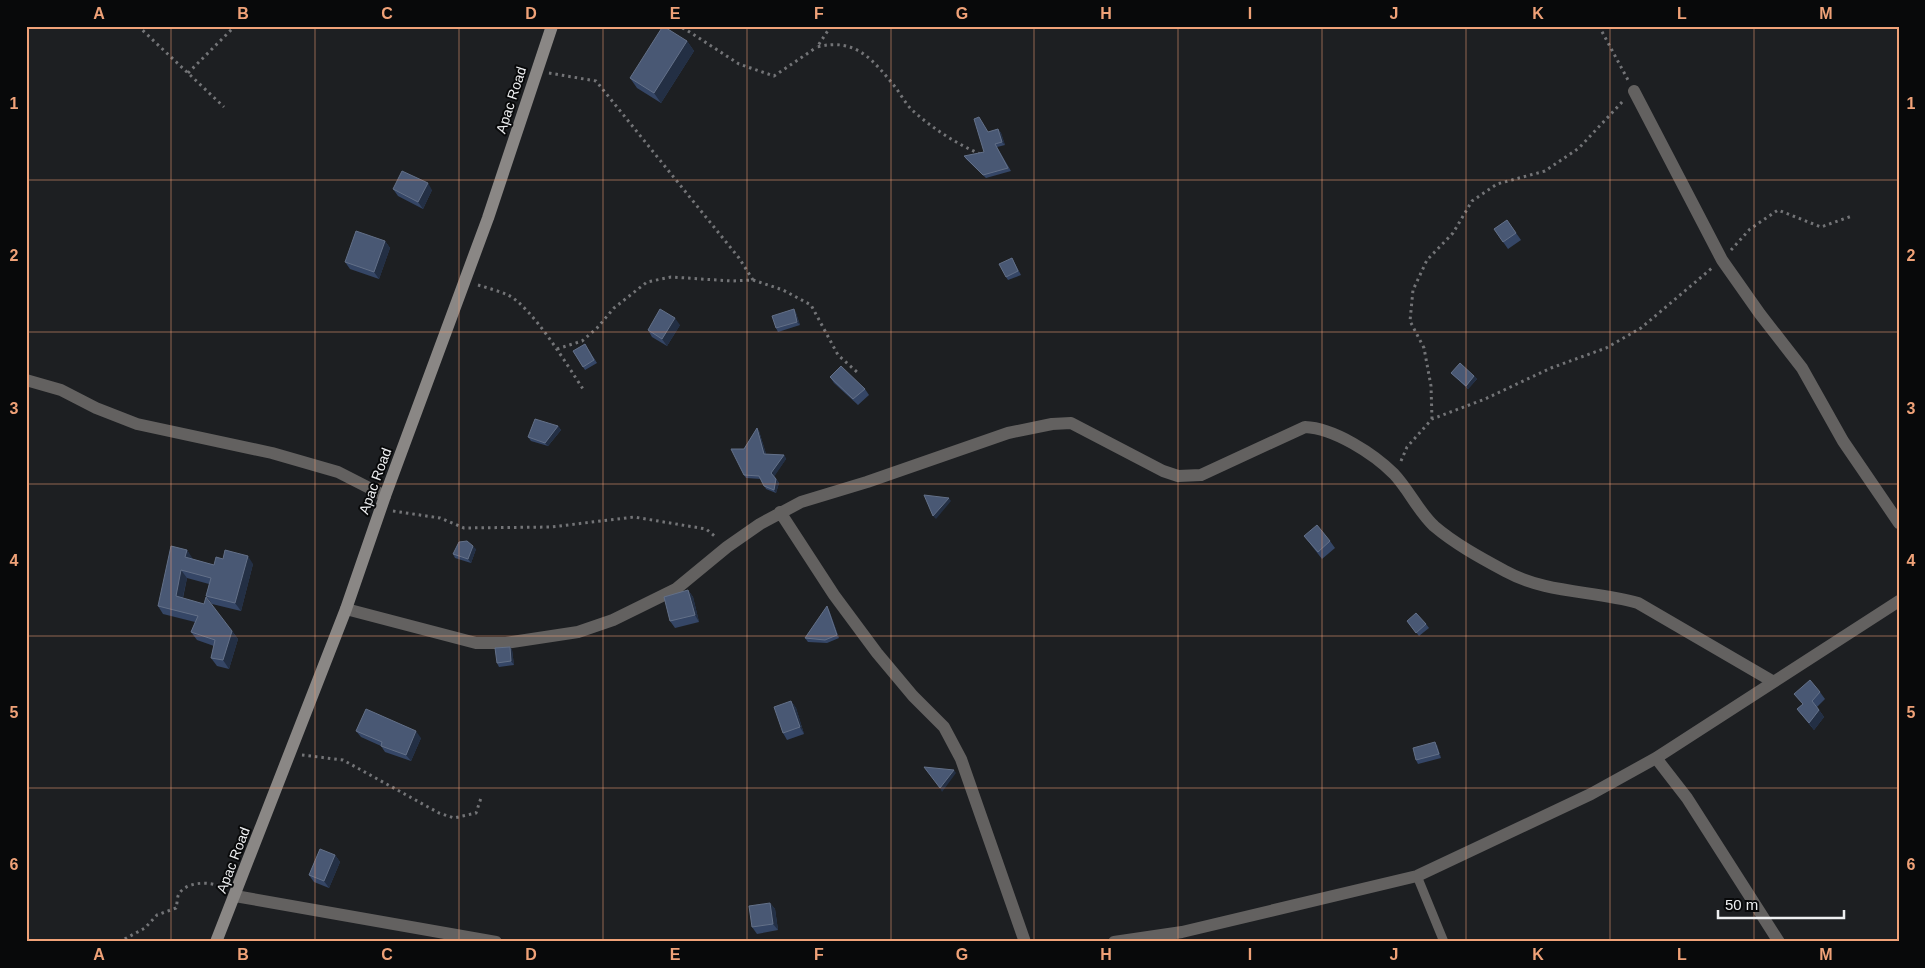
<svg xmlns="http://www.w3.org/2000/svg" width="1925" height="968" font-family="Arial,sans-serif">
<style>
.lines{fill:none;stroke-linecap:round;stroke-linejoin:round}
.path{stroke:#737477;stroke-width:3;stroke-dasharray:2.5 4;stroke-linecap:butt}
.lane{stroke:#636160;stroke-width:9}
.street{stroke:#636160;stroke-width:12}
.secondary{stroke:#8a8785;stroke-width:12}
.wall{fill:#354666}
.shaded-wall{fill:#232f44}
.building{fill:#495874;stroke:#637088}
.grid{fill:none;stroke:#f0a278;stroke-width:1;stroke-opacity:0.55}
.labels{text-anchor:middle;stroke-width:4;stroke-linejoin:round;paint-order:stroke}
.street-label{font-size:14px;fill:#eeeff1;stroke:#08090a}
.neatline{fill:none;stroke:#f0a278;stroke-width:2}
.grid-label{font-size:16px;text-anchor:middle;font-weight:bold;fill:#f0a278}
</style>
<rect width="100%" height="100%" fill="#1d1f22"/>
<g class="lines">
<!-- path -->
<path class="path" d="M138,26L224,107
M676,26L685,29L739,64L774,76L817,47
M831,26L817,47C856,37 873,60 896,88C901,95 906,104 912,110C932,128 955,143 980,154
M1599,26L1628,80
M188,73L235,26
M549,73L596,81L739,258L753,280
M1731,250L1750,229L1778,210L1821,227L1852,216
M478,285C488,288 499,291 508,295C533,308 567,365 583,389
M557,349L582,341L597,328L614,308L647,282L671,277L732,281L753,280L783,290L811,305L838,355L857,372
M1432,419L1431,386L1424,348L1410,321L1413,290L1427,260L1453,233L1472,201L1497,184L1545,171L1579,148L1624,100
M1401,461L1407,447L1432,419L1485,399L1551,368L1606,348L1641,328L1712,268
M393,511L440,518L464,528L551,527L634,517L706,529L717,538
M302,755L343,760L439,813L454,818L476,813L481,798
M119,942L145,928L157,915L176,908C177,905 177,900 178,896C184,881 210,881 222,887"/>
<!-- lane -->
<path class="lane" d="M1417,876L1444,942"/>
<!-- street -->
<path class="street" d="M1634,91L1722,260L1760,314L1802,368L1843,441L1899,523
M26,380L61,390L96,408L137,424L272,453L338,472L385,496
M780,512L834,595L877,653L913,696L944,727L961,759L1025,942
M346,609L476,643H506L578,632L613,620L676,589L727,547L760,524L801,502L867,482L1008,433L1052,424L1071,423L1163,471L1178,476L1201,475L1305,427C1334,428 1374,454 1394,474C1409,490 1418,511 1434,526C1455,544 1481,558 1505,571C1547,594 1593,590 1638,603L1772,681
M1656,758L1687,798L1779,942
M235,896L496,942
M1114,942L1182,932L1417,876L1591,794L1656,758L1899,601"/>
<!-- secondary -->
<path class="secondary" d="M216,942L346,609L385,496L488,218L552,26"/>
</g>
<!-- wall -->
<path class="wall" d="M687,41L694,51L661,103L637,88L630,78Z
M998,129L1001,133L1005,145L997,147L1011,171L986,178L966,159L964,156L984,152L988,132Z
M393,189L432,190L423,209L398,196Z
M1507,220L1521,240L1508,249L1494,229Z
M385,241L390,248L379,279L350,269L345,262Z
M1012,258L1021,275L1008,280L1006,277Z
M794,309L796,313L800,325L778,332L776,328Z
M680,325L667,346L652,337L648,330Z
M585,344L597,363L585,370L573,351Z
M1451,373L1474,376L1477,379L1468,389L1454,376Z
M830,377L865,389L869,395L858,405L834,383Z
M558,426L561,430L548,446L531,441L528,437Z
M757,428L759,431L766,454L784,455L786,459L774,476L779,483L776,493L766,489L761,479L746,478L744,475V449Z
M1304,536L1330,541L1335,548L1322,559Z
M476,549L471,563L455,558L453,554Z
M187,550L192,559L214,565L223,559L253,564L241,611L212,604L206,596L209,584L187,578L183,598L232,631L238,639L229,669L217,666L211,658L214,646L197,640L191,632L195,622L163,614L158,606Z
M688,590L693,597L699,622L675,628L670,621Z
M829,610L839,638L827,643L808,642L805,638Z
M1407,621L1426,624L1429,628L1419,636Z
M510,647L512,650L514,665L499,667L497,663Z
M1820,692L1825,699L1817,707L1824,717L1814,730L1797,709L1803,704L1794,694Z
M791,701L796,708L804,734L787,740L783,733Z
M356,731L421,738L411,761L385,752L381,746L361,737Z
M1437,745L1441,758L1418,764L1416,760Z
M335,855L340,862L329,888L314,882L309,875Z
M770,903L775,909L778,930L757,934L752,927Z"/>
<!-- shaded-wall -->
<path class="shaded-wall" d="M687,41L694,51L661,103L654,93Z
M998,129L1001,133L1005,145L1002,142Z
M428,183L432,190L423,209L418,202Z
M385,241L390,248L379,279L374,272Z
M794,309L796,313L800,325L797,322Z
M675,318L680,325L667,346L662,339Z
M1474,376L1477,379L1468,389L1466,386Z
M558,426L561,430L548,446L545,443Z
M757,428L759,431L767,457L764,454Z
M784,455L786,459L774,477L771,473Z
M776,479L779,483L776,493L774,490Z
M949,498L951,501L936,519L933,516Z
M473,546L476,549L471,563L468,559Z
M187,550L193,559L191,566L185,557Z
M248,556L253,564L241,611L235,603Z
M181,570L187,578L181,605L176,596Z
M688,590L693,597L699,622L695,615Z
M827,606L829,610L839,638L837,635Z
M232,631L238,639L229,669L223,660Z
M510,647L512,650L514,665L511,661Z
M791,701L796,708L804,734L800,727Z
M1819,710L1824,717L1814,730L1809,723Z
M416,731L421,738L411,761L406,755Z
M1435,742L1437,745L1441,758L1439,754Z
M954,770L956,773L942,792L940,788Z
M335,855L340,862L329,888L324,881Z
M770,903L775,909L778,930L773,924Z"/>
<!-- building -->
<path class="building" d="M663,26L687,41L654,93L630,78Z
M979,117L988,132L998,129L1002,142L995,144L1008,168L983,175L964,156L984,152L974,119Z
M402,171L428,183L418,202L393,189Z
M1507,220L1516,233L1503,242L1494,229Z
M356,231L385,241L374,272L345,262Z
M1012,258L1018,271L1006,277L999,264Z
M660,309L675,318L662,339L648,330Z
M794,309L797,322L776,328L772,316Z
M585,344L594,360L583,367L573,351Z
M1460,363L1474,376L1466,386L1451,373Z
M841,366L865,389L853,399L830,377Z
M535,419L558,426L545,443L528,437Z
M757,428L764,454L784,455L771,473L776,479L774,490L764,486L759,476L744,475L731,449H744Z
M924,495L949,498L933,516Z
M1317,525L1330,541L1318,552L1304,536Z
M467,541L473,546L468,559L453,554L459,542Z
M171,546L187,550L185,557L214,565L216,557L223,559L225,550L248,556L235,603L206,596L211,578L181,570L176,596L204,604L206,597L232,631L223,660L211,658L215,640L191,632L198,616L158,606Z
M688,590L695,615L670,621L664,597Z
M827,606L837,635L825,640L805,638Z
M1416,613L1426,624L1416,633L1407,621Z
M510,647L511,661L497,663L495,648Z
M1810,680L1820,692L1812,701L1819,710L1809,723L1797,709L1803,704L1794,694Z
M791,701L800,727L783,733L774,707Z
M366,709L416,731L406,755L381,746L382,742L356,731Z
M1435,742L1439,754L1416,760L1413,748Z
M924,767L954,770L940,788Z
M320,849L335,855L324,881L309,875Z
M770,903L773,924L752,927L749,906Z"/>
<!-- grid -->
<path class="grid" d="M171,26V942M315,26V942M459,26V942M603,26V942M747,26V942M891,26V942M1034,26V942M1178,26V942M1322,26V942M1466,26V942M1610,26V942M1754,26V942M26,180H1899M26,332H1899M26,484H1899M26,636H1899M26,788H1899"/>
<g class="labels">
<!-- street labels -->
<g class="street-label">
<text transform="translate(511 100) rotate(-72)" y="5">Apac Road</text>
<text transform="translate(375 481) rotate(-70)" y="5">Apac Road</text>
<text transform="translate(233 860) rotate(-69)" y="5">Apac Road</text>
</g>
</g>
<!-- border -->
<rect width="1925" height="968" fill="none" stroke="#08090a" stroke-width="55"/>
<!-- scale -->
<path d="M1718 910v8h126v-8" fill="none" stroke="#eeeff1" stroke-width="2.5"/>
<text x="1725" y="910" font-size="15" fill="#eeeff1" stroke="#08090a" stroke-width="4" paint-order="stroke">50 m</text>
<rect x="28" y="28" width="1870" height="912" class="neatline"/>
<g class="grid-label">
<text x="99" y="19">A</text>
<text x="243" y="19">B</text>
<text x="387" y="19">C</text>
<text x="531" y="19">D</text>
<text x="675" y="19">E</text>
<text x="819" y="19">F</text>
<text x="962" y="19">G</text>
<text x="1106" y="19">H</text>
<text x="1250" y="19">I</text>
<text x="1394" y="19">J</text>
<text x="1538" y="19">K</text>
<text x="1682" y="19">L</text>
<text x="1826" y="19">M</text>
<text x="14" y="109">1</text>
<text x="1911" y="109">1</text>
<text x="14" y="261">2</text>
<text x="1911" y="261">2</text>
<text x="14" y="414">3</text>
<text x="1911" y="414">3</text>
<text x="14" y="566">4</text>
<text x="1911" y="566">4</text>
<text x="14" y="718">5</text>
<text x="1911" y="718">5</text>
<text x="14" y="870">6</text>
<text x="1911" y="870">6</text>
<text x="99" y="960">A</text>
<text x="243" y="960">B</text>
<text x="387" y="960">C</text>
<text x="531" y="960">D</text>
<text x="675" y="960">E</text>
<text x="819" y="960">F</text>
<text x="962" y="960">G</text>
<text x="1106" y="960">H</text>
<text x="1250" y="960">I</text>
<text x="1394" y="960">J</text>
<text x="1538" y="960">K</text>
<text x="1682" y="960">L</text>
<text x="1826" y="960">M</text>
</g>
</svg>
